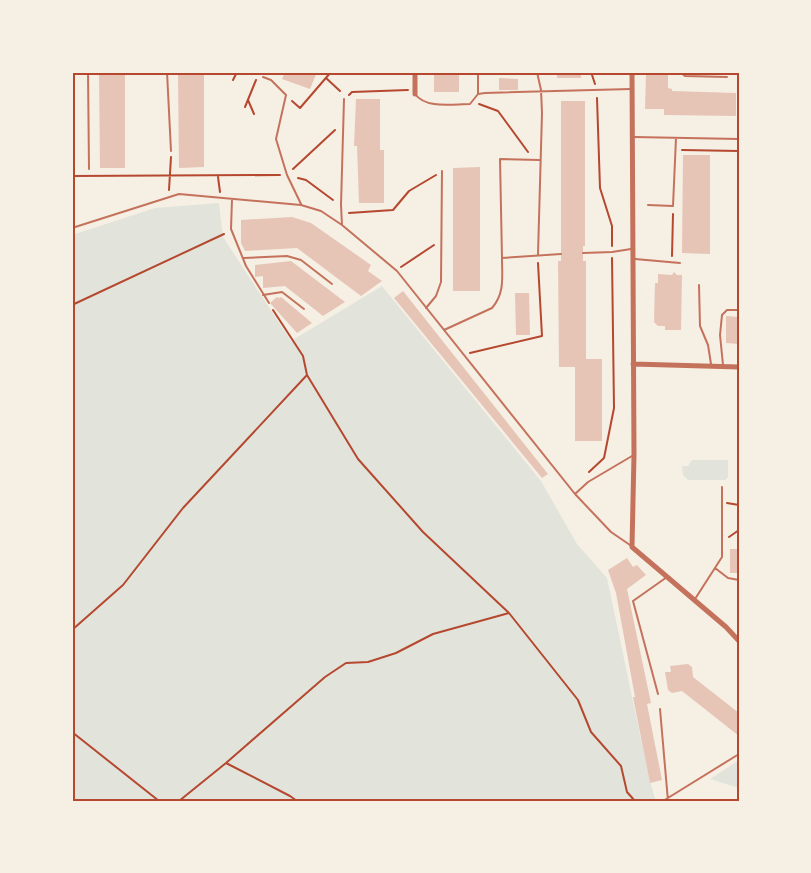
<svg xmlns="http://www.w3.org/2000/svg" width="811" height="873" font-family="Raleway,sans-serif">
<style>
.green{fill:#e2e4dc}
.building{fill:#e6c5b7}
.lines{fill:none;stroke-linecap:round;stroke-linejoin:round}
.path{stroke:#b5482f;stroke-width:2}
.service{stroke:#c5725c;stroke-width:2}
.minor{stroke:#c5725c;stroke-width:5}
.neatline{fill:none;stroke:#b5482f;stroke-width:2}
</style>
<rect width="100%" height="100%" fill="#f6efe4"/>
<!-- green -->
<path class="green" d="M219,203L223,237L291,341L382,286L541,481L577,544L607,578L650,782L656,801H72V235L155,208Z
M692,460H728V477L725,480H688L683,475L682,466H688Z
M739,760V788L710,779Z"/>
<!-- building -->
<path class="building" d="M99,72H125V168H100Z
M178,72H204V167L179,168Z
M285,72H317L310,89L282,79Z
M434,72H459V92H434Z
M557,72H581V78H557Z
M646,72H668V88L672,89V91L736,93V116L664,115V109H645Z
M499,78L518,79V90H499Z
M356,99H380V150H384V203H359L357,146H354Z
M561,101H585V246H583V261H586V359H602V441H575V367H559L558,261H561Z
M683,155H710V254L682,253Z
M480,167V291H453V168Z
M292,217L311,223L371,265L368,271L382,281L361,296L297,248L245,251L241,243V220Z
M291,261L345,302L323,316L285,286L263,288V276L255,277V265Z
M674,272L677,275H682L681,330H665V326H658L654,322L655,283H658V274L672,275Z
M403,291L548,474L542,478L394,298Z
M515,293H529L530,335H516Z
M277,297L279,298L281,297L312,323L297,333L270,303Z
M726,316L739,317V344L726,343Z
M730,549H739V573H730Z
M627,558L633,567L637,565L646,575L627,589L651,703L647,704L662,780L650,783L633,697H635L616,593L608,570Z
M688,664L692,667L693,677L739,713V736L682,691L672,693L668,690L665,672H671L670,666Z"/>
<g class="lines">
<!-- path -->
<path class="path" d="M591,72L595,84
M326,78L340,91
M233,80L237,72
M349,95L352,92L408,90
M597,98L600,188L612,226V246
M248,100L254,114
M292,101L300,108L331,72
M479,104L498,111L528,152
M245,107L256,80
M682,150L739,151
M293,169L335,130
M72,176L280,175
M218,177L220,192
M298,178L306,180L333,200
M169,190L171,157
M349,213L393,210L409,191L436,175
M672,256L673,214
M401,267L434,245
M72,305L224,234
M273,310L303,356L307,375L358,459L423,532L509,613L578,700L591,732L621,766L627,792L635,801
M470,353L542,336L538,263
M589,472L604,458L614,408L612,258
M727,503L739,505
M729,537L739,530
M72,630L123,585L183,508L307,375
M72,732L159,801
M226,763L290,796L297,801
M179,801L226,763L325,677L346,663L368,662L396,653L433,634L509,613"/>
<!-- service -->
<path class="service" d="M88,72L89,169
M167,72L171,151
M537,72L541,90L542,113L538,254
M680,72L685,76L727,77
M263,77L271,80L286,95L276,139L287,175L301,204
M415,94C426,109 452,104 470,104L478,94L485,93L631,89
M478,94V72
M634,137L739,139
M232,199L231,229L246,266L269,303
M648,205L673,206L676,138
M342,225L341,205L344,99
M72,228L179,194L301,205L321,211L342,225L397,271L575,494L611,532L630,545
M583,253L612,252L631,249
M244,258L287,256L301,260L332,284
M502,258L500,159L539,160
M635,259L680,263
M699,285L700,326L708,345L711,364
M263,295L282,292L304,309
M426,308L436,296L441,282L442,171
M444,330L492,308C505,293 502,277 502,258L561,254
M723,365L720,335L722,315L727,310H739
M575,494L588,482L632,456
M715,568L728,578L739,580
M695,599L722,557V487
M658,694L633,601L667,577
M660,709L668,801
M663,801L739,754"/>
<!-- minor -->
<path class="minor" d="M415,72V94
M632,72L634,455L632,547L726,627L739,641
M633,364L739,367"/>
</g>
<!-- border -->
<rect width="811" height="873" fill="none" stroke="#f6efe4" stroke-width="147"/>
<rect x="74" y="74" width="664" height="726" class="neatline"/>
</svg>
